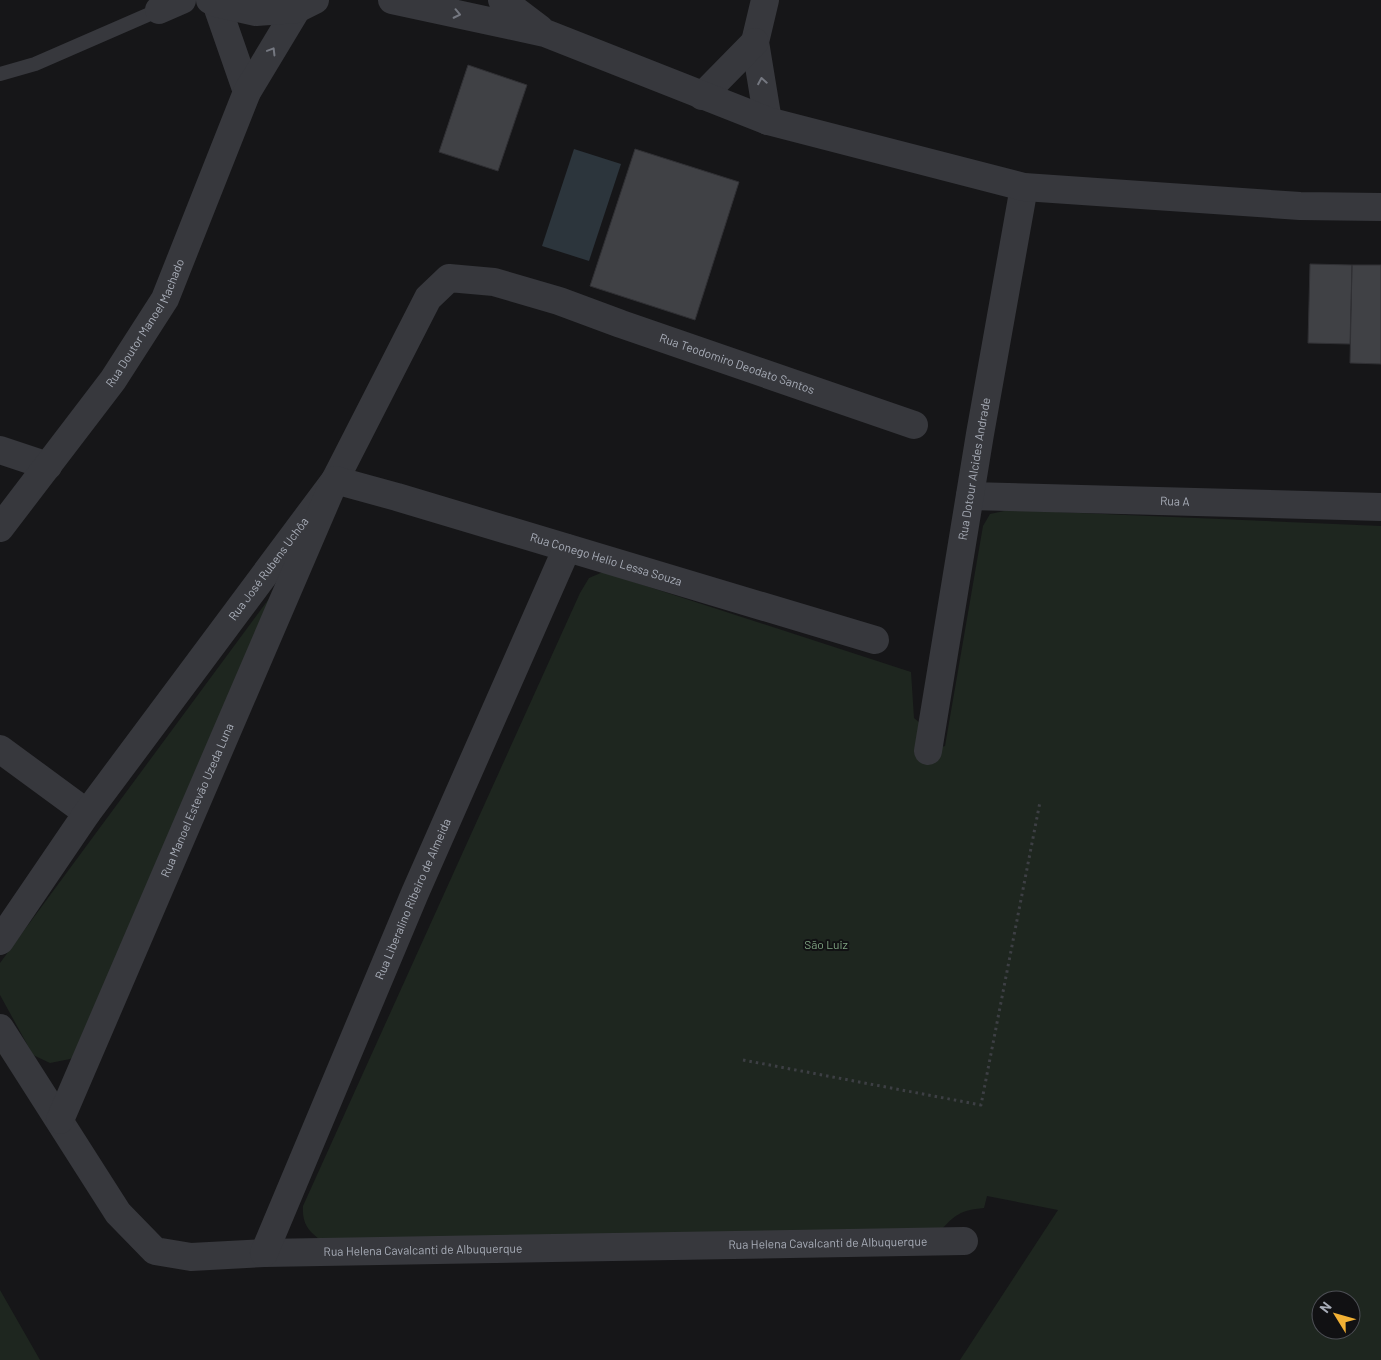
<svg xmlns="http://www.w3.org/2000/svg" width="1381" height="1360" font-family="Barlow,sans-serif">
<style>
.green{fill:#1e261f;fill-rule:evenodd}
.water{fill:#2c353c}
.building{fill:#404145;stroke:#303034}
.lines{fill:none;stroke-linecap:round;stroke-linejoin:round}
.path{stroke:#3d3f44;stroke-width:3;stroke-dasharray:2.5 4;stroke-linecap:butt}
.service{stroke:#37383d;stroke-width:14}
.minor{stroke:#37383d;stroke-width:28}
.tertiary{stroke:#37383d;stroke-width:28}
.oneway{stroke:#757881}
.labels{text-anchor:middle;stroke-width:4;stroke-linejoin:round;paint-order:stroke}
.street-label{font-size:12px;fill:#a8adb8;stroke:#111113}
.park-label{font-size:12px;fill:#7fa381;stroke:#111113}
</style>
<rect width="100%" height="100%" fill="#161618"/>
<!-- green -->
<path class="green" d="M1009,510L1381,526V1360H960L1058,1210L987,1196L984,1208C960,1210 955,1215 939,1232L319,1239C307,1230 302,1222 303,1206L580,593L589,578L603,572L911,672L914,718L921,724L928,750L945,746L983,526L990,514ZM1321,1300H1351V1330H1321Z
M282,581L81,1051L70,1059L50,1063L33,1055L0,995V963Z
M0,1290L40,1360H0Z"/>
<!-- water -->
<path class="water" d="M574,149L621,164L589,261L542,246Z"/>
<!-- building -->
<path class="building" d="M468,65L527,85L498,171L439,152Z
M635,149L739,182L695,320L590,286Z
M1310,264L1352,265L1350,344L1308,343Z
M1352,265H1381V364L1350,363Z"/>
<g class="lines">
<!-- path -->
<path class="path" d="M743,1060L981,1105L1040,802"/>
<!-- service -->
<path class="service" d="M0,74L35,64L159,10"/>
<!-- minor -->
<g class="minor">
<path d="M765,0L755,42L768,121"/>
<path d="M216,3L247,92"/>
<path d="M159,10L182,0"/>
<path d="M702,96L755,42"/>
<path d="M0,450L48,466"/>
<path id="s1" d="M970,496L1381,507"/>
<path id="s2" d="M0,528L113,380L165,299L247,92L297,9"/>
<path d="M0,749L87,813"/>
<path id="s3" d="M928,751L980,434L1024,187"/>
<path id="s4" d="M0,941L87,813L335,480L428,298L449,278L494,282L559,301L621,324L914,425"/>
<path id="s5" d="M0,1028L118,1213L155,1251L191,1257L264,1253L964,1241"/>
<path id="s6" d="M60,1120L335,480L397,497L875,640"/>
<path id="s7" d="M264,1253L415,893L567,548"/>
</g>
<!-- tertiary -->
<path class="tertiary" d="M210,0L216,3L256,12L297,9L315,0
M392,0L545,33L768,121L1024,187L1300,206L1381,207
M502,0L540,29"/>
</g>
<!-- one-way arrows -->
<defs><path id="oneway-chevron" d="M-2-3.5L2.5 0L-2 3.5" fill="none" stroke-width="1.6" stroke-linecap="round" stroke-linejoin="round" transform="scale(1.25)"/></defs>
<g class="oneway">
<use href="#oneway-chevron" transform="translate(457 14) rotate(12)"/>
<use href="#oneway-chevron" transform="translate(272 51) rotate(-59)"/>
<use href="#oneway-chevron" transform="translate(762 81) rotate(-100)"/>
</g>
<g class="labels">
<!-- street labels -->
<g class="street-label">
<text dy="4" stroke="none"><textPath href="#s2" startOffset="252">Rua Doutor Manoel Machado</textPath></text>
<text dy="4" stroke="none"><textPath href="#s4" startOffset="1105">Rua Teodomiro Deodato Santos</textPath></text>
<text dy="4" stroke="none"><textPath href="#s3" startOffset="286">Rua Dotour Alcides Andrade</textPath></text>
<text dy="4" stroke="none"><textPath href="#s1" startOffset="205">Rua A</textPath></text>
<text dy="4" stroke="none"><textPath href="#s6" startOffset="979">Rua Conego Helio Lessa Souza</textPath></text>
<text dy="4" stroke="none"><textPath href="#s4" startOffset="459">Rua José Rubens Uchôa</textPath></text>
<text dy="4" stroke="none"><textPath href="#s6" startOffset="348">Rua Manoel Estevão Uzeda Luna</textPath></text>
<text dy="4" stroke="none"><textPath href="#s7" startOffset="384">Rua Liberalino Ribeiro de Almeida</textPath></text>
<text dy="4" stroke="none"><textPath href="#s5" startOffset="946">Rua Helena Cavalcanti de Albuquerque</textPath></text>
<text dy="4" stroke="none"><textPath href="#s5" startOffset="541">Rua Helena Cavalcanti de Albuquerque</textPath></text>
</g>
<!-- park labels -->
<g class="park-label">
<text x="826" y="949">São Luiz</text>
</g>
</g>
<!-- north arrow -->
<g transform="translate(1336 1315) rotate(307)"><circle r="24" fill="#111113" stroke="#4d4f55"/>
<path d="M0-4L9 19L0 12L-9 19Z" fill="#f2b134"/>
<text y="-8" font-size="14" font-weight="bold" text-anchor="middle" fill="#a8adb8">N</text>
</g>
</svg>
